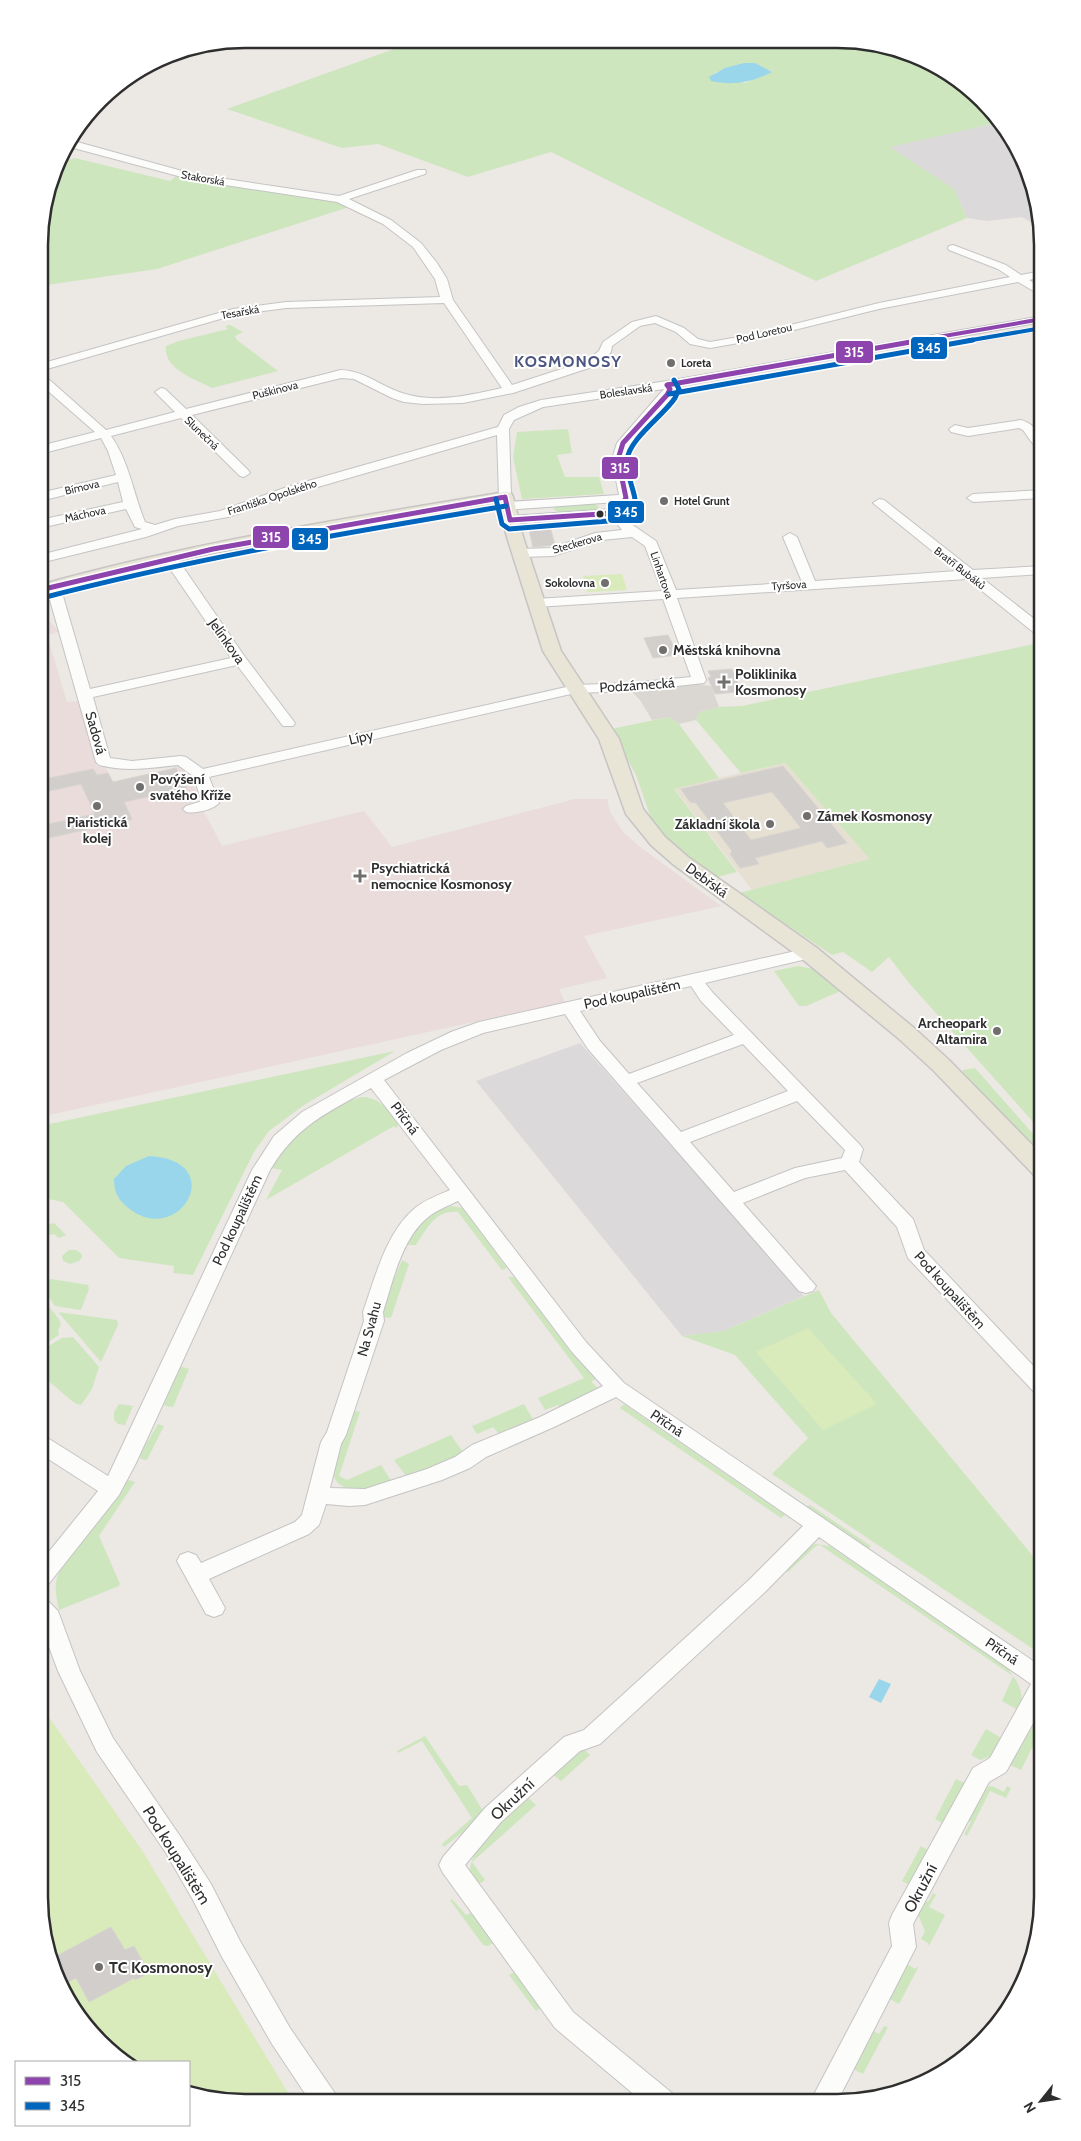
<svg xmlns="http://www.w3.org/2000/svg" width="1081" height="2141" font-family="Cabin,sans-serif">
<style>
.industrial{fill:#dcd9db}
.education{fill:#e6e0d3}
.medical{fill:#e9dcdb}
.green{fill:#cee6be;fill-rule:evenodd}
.pitch{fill:#d9eabb}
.plaza{fill:#dad6d2}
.water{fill:#99d6ec}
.building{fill:#d1cecb;stroke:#d7d4d0;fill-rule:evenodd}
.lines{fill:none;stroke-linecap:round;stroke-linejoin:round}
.minor-casing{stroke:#c5c4c5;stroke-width:2}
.major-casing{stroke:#c6c5c4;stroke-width:3}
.minor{fill:#fcfcfb;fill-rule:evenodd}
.major{fill:#e8e4d6;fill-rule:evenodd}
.bus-1-far1-casing{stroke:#fff;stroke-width:5.5}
.bus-1-casing{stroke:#fff;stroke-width:8}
.bus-2-far1-casing{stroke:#fff;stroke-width:5.5}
.bus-2-casing{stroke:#fff;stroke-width:8}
.bus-1-far1{stroke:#8e44ad;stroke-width:4}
.bus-1{stroke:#8e44ad;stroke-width:5}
.bus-2-far1{stroke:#0065bd;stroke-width:4}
.bus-2{stroke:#0065bd;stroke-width:5}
.poi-dot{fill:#706f6e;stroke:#fff;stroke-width:2}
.bus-dot{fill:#2e2e2e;stroke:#fff;stroke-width:2}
.labels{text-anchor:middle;stroke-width:4;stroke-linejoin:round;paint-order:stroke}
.far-street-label{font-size:11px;fill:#2e2e2e;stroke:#fff}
.far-poi-label{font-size:11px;font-weight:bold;fill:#2e2e2e;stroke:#fff;text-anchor:start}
.street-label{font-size:14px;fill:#2e2e2e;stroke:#fff}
.poi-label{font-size:14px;font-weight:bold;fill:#2e2e2e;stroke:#fff;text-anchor:start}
.far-district-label{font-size:16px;font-weight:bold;letter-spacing:1px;fill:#4d5680;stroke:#fff}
.near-street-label{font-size:16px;fill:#2e2e2e;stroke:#fff}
.near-poi-label{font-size:16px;font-weight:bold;fill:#2e2e2e;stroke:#fff;text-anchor:start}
.rim{fill:none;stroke:#2e2e2e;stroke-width:2.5}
.line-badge{stroke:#fff;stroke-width:2}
.badge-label{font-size:14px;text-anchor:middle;font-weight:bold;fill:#fff}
</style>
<rect width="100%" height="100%" fill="#ece8e4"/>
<!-- industrial -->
<path class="industrial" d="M1001,122L1008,131L1031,179L1039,227L1022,217L988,221L967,218L954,189L889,147Z
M580,1043L804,1296L723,1331L682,1336L476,1081Z"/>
<!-- education -->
<path class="education" d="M785,763L871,859L752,890L674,788Z"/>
<!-- medical -->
<path class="medical" d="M40,619L49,621L59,632L47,635L67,702L80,701L97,767L105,766L113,782L182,766L200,798L189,806L193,813L203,810L222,846L364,811L392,847L575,799H607L610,812L623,832L640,847L721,906L584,936L607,978L559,989L565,1002L40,1117Z"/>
<!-- green -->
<path class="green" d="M419,40L876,43L897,50L972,90L1001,122L890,147L954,189L967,218L816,281L722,237L551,152L468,177L378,144L342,148L227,109ZM744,63L772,71L745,83L714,73Z
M75,158L170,181L177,175L339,200L349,207L157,269L40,286V218L57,163Z
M230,325L243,332L235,336L237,340L278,371L212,388C195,379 163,369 166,346L179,341L228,329L225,326Z
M568,429L572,453L557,455L565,477H599L604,494L522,499L513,457L517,432Z
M595,504L599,507L597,510L558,512L553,509L557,506Z
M1034,644L1042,645V1132L909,983L889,957L872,972L843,952L832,955L739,893L870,859L785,763L741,773L696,720L699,712L719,707L742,706Z
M669,717L679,724L719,778L674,789L737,872L717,877L679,852L652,821L636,775L611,729Z
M798,966L814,969L841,991L806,1006H799L774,971Z
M395,1051L304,1105L269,1131L254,1152L193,1275L173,1273L174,1266L119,1258L63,1202L39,1197L42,1136L40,1126Z
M975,1068L1042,1144V1155L963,1072V1070Z
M362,1097C381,1098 388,1110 398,1124L396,1129L394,1126L266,1200L282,1170L272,1168C276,1160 280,1151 286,1144C300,1126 340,1101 362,1097Z
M450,1206L463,1208L507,1268L502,1270L458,1212C436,1209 427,1228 416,1245H405C419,1226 427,1213 450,1206Z
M54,1223L66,1235L59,1238L54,1234L49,1235L47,1238L50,1241L44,1246H39L41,1226Z
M69,1250H76L81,1253L82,1257L79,1261L70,1264L63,1261L62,1256Z
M402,1260L409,1264L391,1318L382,1317L391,1277H395Z
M508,1277H514L571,1352L596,1379L591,1382L598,1388L594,1393L561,1409L558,1405L545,1410L538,1398L584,1378Z
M51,1279L88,1285L89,1289L81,1310L55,1306L45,1292L47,1281Z
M819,1290L831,1313L1042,1567V1655L772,1474L808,1438L735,1355L682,1336L723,1331Z
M39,1297L43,1299L59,1319L61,1325L58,1330L59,1335L39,1348Z
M58,1312L117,1320L118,1325L101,1362Z
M73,1337L99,1367L92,1389L81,1405C70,1404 55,1382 39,1376V1352L62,1338Z
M183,1367L189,1369L173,1407L165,1406L164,1404L180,1368Z
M119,1404L133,1406L125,1425L118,1424L114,1420V1412Z
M524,1404L534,1421L500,1435L493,1427L477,1434L472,1426Z
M624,1404L785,1515L781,1518L620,1408Z
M352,1410L360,1412L339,1476L347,1480L381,1465L392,1482C374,1490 331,1499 333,1466C334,1450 346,1426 352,1410Z
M158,1424L164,1426L147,1460L141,1459L139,1456Z
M451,1435L465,1455L464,1456L406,1476L394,1460Z
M129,1480L135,1482L99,1536L120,1584L119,1586L59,1610C56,1596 53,1583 60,1570L101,1519L126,1481Z
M810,1505L871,1546L868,1549L806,1507Z
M815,1544L830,1546L1009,1668V1671C1019,1682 1026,1696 1018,1710L1002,1701L1013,1676L820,1545L816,1546L788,1572L784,1569L805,1549Z
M1042,1706V1728L1021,1770L1010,1765Z
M986,1729L1003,1739L995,1755L980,1760L971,1755Z
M425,1736L459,1786L467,1785L483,1811L477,1821L444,1847L442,1844L472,1818L422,1741L398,1753L397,1751Z
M579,1749L582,1751L585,1750L590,1755L561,1781L552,1774Z
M956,1779L965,1783L966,1786L944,1824L935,1819Z
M992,1786L1004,1792L1007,1786L1011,1788L1006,1798L990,1791L967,1836L964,1834L971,1822L964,1818L983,1788Z
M527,1797L536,1805L472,1862L485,1880L476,1886C474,1881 470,1876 470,1871C470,1847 510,1812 527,1797Z
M921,1846L929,1851L910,1885L902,1881Z
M933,1893L936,1895L929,1907L945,1915L929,1946L928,1943L921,1939L925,1931L916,1910L921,1899L928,1902Z
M452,1899L466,1915L473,1912L495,1942L488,1946L483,1945L450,1900Z
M907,1964L915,1969L919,1966L899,2004L890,1999Z
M516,1971L544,2006L536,2011L509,1975Z
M884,2026L888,2027L863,2074L853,2069L872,2030L879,2034Z"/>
<!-- pitch -->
<path class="pitch" d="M622,574L627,590L588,592L583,576Z
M808,1328L877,1404L823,1430L756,1352Z
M39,1703L143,1852L293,2101L218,2100L189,2093V2062H127L109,2051L73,2010L50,1962L39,1896Z"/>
<!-- plaza -->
<path class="plaza" d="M697,684L711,686L719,707L699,712L696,720L679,724L669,717L652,720L640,700L630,690Z"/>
<!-- water -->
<path class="water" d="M744,63H755L772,72C752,82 733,86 711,81L709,77L725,68Z
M149,1156C229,1160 181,1246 131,1210C119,1201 114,1194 114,1179L126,1166Z
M879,1679L891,1684L881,1703L869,1697Z"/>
<!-- building -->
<path class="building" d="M549,523L555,545L533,547L528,525Z
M668,635L678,655L653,658L644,638Z
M732,669L739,686L734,687L736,692L715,694L708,678L711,677L708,671Z
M783,766L847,843L827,848L822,841L755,858L759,864L740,868L730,854L732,851L696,803L690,802L681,789ZM772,792L801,828L751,840L723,803Z
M176,768L187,788L124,802L132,819L40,840V826L95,814L81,784L40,793V780L93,769L97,775L108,773L113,782Z
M111,1927L125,1950L134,1946L149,1973L135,1980L134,1978L89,2002L76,1978L61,1986L49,1960Z"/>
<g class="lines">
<!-- minor casing -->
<g class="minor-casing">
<path id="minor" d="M70,140L193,174L339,196L417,170H425L426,172L425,174L349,199L391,220L421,243L437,263L447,279L453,300L512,385L586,361L599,351L603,342L632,322L656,316L684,328L698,339L710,342L750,335L879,303L1010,277L998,269L949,250L948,248L949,246L953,245L1006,265L1021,275L1042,271V277L1029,280L1042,288V296L1018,282L879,309L750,341L710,348L690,344L676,332L655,323L640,326L612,346L611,352L605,359L589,368L513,393L463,403L423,404L404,402L392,398L354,379L341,378L192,415L248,470L250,473L244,477L240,476L181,418L111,436C129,461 133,493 145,522L155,525L175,519L220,511L287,487L498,427L504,415L519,407L541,400L667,381L1042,316V322L675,387L676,389L671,398L629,444L624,459L632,498L623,513L631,524L656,541L676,590L802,582L783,537L790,533L797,537L815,581L957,571L873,503L879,499L884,500L973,570L1042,566V574L982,578L1042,625V636L1037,635L967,579L677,598L706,680L704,683L632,691L575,693L209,777L219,803C213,810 194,814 186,812L183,809L186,806L202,801L193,776L178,765C151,768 126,772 99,765L96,762L46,586L48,583L53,582L60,586L90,689L231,658L162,557L164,554H174L245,657L295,723L293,726H283L237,665L93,697L110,758L132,761L181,756L186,757L203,769L575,685L632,683L691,677L663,599L536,607L529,603L536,599L662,591L645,546L632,537L602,540L553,556L521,557L514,553L521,549L552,548L595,533L622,530L612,517L510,524L503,520L510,516L612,509L617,502L506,510L500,506L506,502L619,495L612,459L617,443L664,389L543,407L514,420L509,429L511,497L510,500L505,501L499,497L497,435L297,493L228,517L178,526L146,537L40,563V555L142,529L135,527L126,509L40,528V520L123,502L118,482L40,501V493L116,475L108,451L101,438L40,454V446L95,432L40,384V375H44L106,430L175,412L155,392L161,388L165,389L186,409L341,370C365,371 380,386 402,393C433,404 471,395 502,388L444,303L286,308L234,315L40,371V364L233,309L286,302L440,297L435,279L413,247L383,224L337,202L193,180L66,146Z
M1021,420C1036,424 1042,437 1042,452L1038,451L1023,430L1019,428L968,436L951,432L949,429L955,425L968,428Z
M1042,490V498L973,502L967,498L973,494Z
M809,948L815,949L817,953L815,957L705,983L713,993L860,1145L863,1149L859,1162L913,1219L924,1250L1042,1375V1396L1035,1393L908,1258L897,1227L845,1170L805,1178L743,1203L816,1286L813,1291L806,1293L799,1291L588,1049L565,1014L483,1033L441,1050L384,1080L586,1342L624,1383L1042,1667V1707L1006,1772L989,1782L913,1924L916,1947L837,2102H810L892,1946L889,1923L892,1915L973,1768L990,1758L1031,1684L819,1537L765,1592L600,1744L580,1751L501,1822L465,1865L573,2012L672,2093L676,2102H643L555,2028L443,1873L439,1865L443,1857L485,1808L564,1737L584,1730L749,1580L803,1526L616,1397L554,1427L486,1457L470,1468L442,1480L365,1505L349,1506L326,1504L319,1525L309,1534L209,1579L225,1608L222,1614L214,1617L206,1614L177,1561L180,1555L188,1552L196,1555L201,1563L295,1522L302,1515L321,1442L327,1432L364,1321L363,1312C375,1278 386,1232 415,1208C425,1200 438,1195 450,1190L371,1088C326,1114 298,1124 270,1170L136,1463L119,1495L47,1586L39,1589V1564L98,1491L39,1453V1435L46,1437L108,1476L252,1170L274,1136L302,1112L407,1053L451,1032L479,1022ZM691,986L701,1001L734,1035L629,1074L600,1041L580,1011ZM743,1044L788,1091L681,1132L637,1083ZM797,1101L845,1150L842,1158L795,1168L734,1192L690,1142ZM458,1201L572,1352L603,1386L540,1417L472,1445L455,1457L427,1469L365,1489L330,1488L341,1444L346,1435L384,1321L383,1312C393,1281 401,1240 427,1218C436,1210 448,1206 458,1201Z
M39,1597L47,1600L58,1611L80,1671L113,1738L182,1839L211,1884L240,1941L290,2028L334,2092L338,2101H310L272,2044L222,1957L193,1900L166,1853L97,1752L58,1671L39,1620Z"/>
</g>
<!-- major casing -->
<g class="major-casing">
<path id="major" d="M505,492L511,493L513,497L523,537L561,651L619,739L643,809L665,837L688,857L817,948L914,1028L949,1060L1042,1155V1177L1034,1175L933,1070L898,1038L801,958L674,865L651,845L626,814L599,739L543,651L507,537L498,503L212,553L103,578L40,595V585C193,542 349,518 505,492Z"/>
</g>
<!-- minor -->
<use href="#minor" class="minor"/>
<!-- major -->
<use href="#major" class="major"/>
<!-- bus-1-far1 casing -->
<g class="bus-1-far1-casing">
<path id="bus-1-far1" d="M915,341L1042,319"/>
</g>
<!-- bus-1 casing -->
<g class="bus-1-casing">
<path id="bus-1" d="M667,385L922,340
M505,497L510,520L616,513L626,498L618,459L623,443L667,395L670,389L667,385
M40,590L213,549L505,497"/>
</g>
<!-- bus-2-far1 casing -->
<g class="bus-2-far1-casing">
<path id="bus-2-far1" d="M966,341L1042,328"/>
</g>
<!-- bus-2 casing -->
<g class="bus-2-casing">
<path id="bus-2" d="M669,394L973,340
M496,499L502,524L509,529L621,520L635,499C633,487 626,473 627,460C629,439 663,416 675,398L679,389L674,380
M42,598C195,558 350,532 506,506"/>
</g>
<!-- bus-1-far1 -->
<use href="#bus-1-far1" class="bus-1-far1"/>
<!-- bus-1 -->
<use href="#bus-1" class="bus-1"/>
<!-- bus-2-far1 -->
<use href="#bus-2-far1" class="bus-2-far1"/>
<!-- bus-2 -->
<use href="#bus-2" class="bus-2"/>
</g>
<!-- markers -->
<g class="poi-dot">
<circle cx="671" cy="363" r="5"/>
<circle cx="664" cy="501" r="5"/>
<circle cx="605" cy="583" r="5"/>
<circle cx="663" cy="650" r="5"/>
<path d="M721.5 674.5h5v5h5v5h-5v5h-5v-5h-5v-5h5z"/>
<circle cx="140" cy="787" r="5"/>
<circle cx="97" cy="806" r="5"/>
<circle cx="807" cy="816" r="5"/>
<circle cx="770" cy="824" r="5"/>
<path d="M357.5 868.5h5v5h5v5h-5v5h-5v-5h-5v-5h5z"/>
<circle cx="997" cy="1031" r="5"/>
<circle cx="99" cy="1967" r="5"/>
</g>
<circle class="bus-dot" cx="600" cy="514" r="4.5"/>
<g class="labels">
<!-- far-street labels -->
<g class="far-street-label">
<text transform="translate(203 178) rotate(10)" y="4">Stakorská</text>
<text transform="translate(240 312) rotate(-10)" y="4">Tesařská</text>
<text transform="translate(764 333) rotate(-13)" y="4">Pod Loretou</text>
<text transform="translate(275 390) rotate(-14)" y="4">Puškinova</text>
<text transform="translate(626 391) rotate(-8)" y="4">Boleslavská</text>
<text transform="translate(202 433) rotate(44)" y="4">Slunečná</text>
<text transform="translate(82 487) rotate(-13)" y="4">Bímova</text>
<text transform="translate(272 497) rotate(-18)" y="4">Františka Opolského</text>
<text transform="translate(85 514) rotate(-12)" y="4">Máchova</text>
<text transform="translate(577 543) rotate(-16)" y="4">Steckerova</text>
<text transform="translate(960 568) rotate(38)" y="4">Bratří Bubáků</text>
<text transform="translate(662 575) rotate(71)" y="4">Linhartova</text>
<text transform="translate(789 585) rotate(-4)" y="4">Tyršova</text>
</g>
<!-- far-poi labels -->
<g class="far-poi-label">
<text x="681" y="367">Loreta</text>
<text x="674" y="505">Hotel Grunt</text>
<text x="595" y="587" text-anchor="end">Sokolovna</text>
</g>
<!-- street labels -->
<g class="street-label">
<text transform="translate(227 641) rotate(55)" y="5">Jelínkova</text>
<text transform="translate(637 685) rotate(-4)" y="5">Podzámecká</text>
<text transform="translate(96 733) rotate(74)" y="5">Sadová</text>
<text transform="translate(361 737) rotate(-13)" y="5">Lípy</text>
<text transform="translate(707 880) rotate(36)" y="5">Debřská</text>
<text transform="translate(632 994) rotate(-12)" y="5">Pod koupalištěm</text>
<text transform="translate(405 1118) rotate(53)" y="5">Příčná</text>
<text transform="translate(237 1220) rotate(-65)" y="5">Pod koupalištěm</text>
<text transform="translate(950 1290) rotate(48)" y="5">Pod koupalištěm</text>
<text transform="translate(369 1329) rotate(-75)" y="5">Na Svahu</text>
<text transform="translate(667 1423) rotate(34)" y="5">Příčná</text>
<text transform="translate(1002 1651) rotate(34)" y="5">Příčná</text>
</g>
<!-- poi labels -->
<g class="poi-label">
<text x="673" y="655">Městská knihovna</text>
<text x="735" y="679">Poliklinika<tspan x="735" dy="16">Kosmonosy</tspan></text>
<text x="150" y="784">Povýšení<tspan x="150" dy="16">svatého Kříže</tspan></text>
<text x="817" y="821">Zámek Kosmonosy</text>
<text x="97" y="827" text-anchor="middle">Piaristická<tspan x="97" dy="16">kolej</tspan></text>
<text x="760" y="829" text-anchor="end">Základní škola</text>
<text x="371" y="873">Psychiatrická<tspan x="371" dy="16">nemocnice Kosmonosy</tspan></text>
<text x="987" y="1028" text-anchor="end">Archeopark<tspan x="987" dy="16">Altamira</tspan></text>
</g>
<!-- far-district labels -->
<g class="far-district-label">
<text x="568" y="367">KOSMONOSY</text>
</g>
<!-- near-street labels -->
<g class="near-street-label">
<text transform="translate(512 1799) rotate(-43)" y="6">Okružní</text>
<text transform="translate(177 1855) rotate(58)" y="6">Pod koupalištěm</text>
<text transform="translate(920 1888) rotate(-62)" y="6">Okružní</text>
</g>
<!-- near-poi labels -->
<g class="near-poi-label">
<text x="109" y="1973">TC Kosmonosy</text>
</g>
</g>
<!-- crop -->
<path d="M0 0H1081V2141H0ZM245 48H837A197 197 0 0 1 1034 245V1897A197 197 0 0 1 837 2094H245A197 197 0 0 1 48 1897V245A197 197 0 0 1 245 48Z" fill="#fff" fill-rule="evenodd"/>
<path class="rim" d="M245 48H837A197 197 0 0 1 1034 245V1897A197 197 0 0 1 837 2094H245A197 197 0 0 1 48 1897V245A197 197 0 0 1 245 48Z"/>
<g class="line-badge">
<rect x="910" y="336" width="38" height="24" rx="5" fill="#0065bd"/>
<rect x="835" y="340" width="39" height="24" rx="5" fill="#8e44ad"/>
<rect x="601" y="456" width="38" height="24" rx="5" fill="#8e44ad"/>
<rect x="607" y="500" width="38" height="24" rx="5" fill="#0065bd"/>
<rect x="252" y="525" width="38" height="24" rx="5" fill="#8e44ad"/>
<rect x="291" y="527" width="38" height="24" rx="5" fill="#0065bd"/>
</g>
<g class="badge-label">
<text x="929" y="353">345</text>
<text x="854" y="357">315</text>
<text x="620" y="473">315</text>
<text x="626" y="517">345</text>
<text x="271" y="542">315</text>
<text x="310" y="544">345</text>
</g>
<!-- legend -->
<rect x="15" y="2061" width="175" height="65" fill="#ffffff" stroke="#ababab"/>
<rect x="25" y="2077" width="25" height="8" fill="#8e44ad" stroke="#ababab"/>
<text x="60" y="2086" font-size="15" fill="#2e2e2e">315</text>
<rect x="25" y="2102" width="25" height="8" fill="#0065bd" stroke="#ababab"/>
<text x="60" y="2111" font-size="15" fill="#2e2e2e">345</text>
<!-- north arrow -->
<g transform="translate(1041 2101) rotate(240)" stroke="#ffffff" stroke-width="4" paint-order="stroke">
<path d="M0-4L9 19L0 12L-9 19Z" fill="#2e2e2e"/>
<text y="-8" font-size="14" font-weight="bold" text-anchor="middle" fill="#2e2e2e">N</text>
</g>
</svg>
